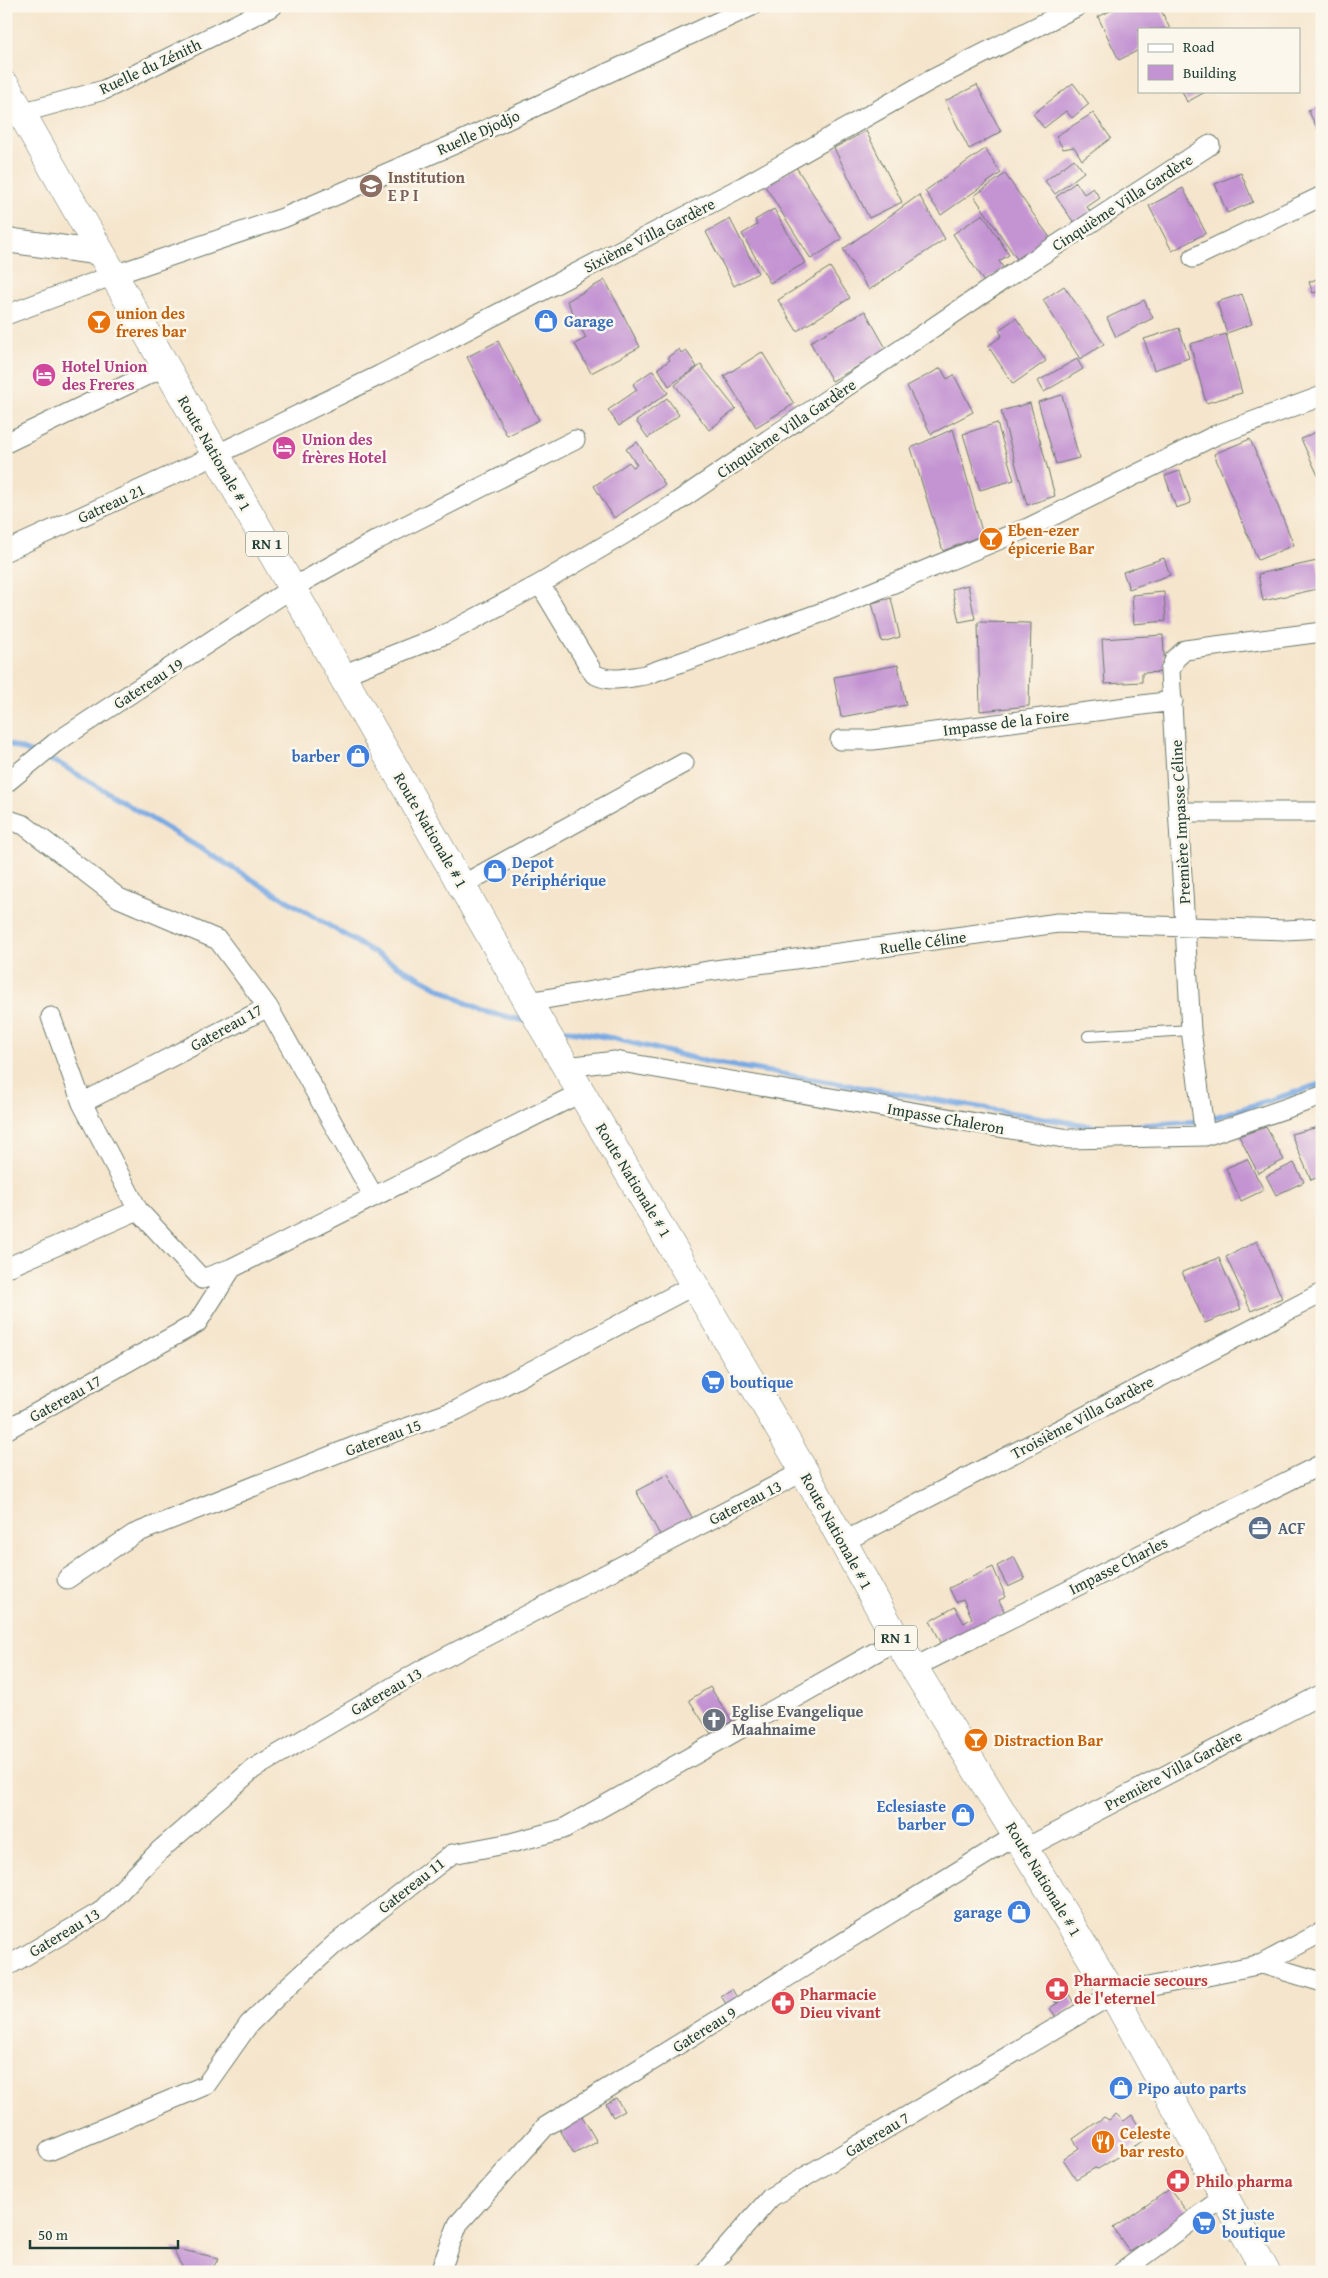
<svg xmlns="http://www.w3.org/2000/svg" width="1328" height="2278" font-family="'Gentium Book Plus',serif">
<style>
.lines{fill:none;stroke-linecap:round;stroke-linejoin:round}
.stream{stroke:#78a9e3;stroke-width:5.5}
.building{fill:#c393d2}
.service-casing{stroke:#6a7869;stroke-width:12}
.minor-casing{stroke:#6a7869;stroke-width:21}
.tertiary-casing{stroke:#6a7869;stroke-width:26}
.primary-casing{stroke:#6a7869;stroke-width:29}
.service{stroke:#fff;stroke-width:10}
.minor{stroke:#fff;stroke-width:19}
.tertiary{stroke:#fff;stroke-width:24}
.primary{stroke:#fff;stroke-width:28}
.labels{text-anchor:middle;stroke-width:5;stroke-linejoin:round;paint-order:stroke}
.shield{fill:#fbf7ec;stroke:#61756b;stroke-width:1}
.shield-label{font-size:15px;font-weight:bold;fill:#1f3d34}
.street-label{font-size:16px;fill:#1f3d34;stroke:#fbf7ec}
.education-label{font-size:16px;font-weight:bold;fill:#785e54;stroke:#fbf7ec;text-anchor:start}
.food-label{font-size:16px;font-weight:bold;fill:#c56008;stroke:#fbf7ec;text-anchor:start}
.shop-label{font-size:16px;font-weight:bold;fill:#366cbe;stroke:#fbf7ec;text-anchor:start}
.hotel-label{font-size:16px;font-weight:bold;fill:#b23c85;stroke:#fbf7ec;text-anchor:start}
.service-label{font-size:16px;font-weight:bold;fill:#4e5e75;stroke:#fbf7ec;text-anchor:start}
.worship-label{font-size:16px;font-weight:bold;fill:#5b616d;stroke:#fbf7ec;text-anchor:start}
.health-label{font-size:16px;font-weight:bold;fill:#be3a42;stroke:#fbf7ec;text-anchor:start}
</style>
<rect width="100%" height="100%" fill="#fbf7ec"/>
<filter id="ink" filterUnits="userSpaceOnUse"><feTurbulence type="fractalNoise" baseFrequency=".02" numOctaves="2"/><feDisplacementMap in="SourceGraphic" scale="10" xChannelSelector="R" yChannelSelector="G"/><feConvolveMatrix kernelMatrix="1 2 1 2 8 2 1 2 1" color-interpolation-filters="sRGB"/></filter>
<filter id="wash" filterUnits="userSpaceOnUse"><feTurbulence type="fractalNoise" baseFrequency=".0096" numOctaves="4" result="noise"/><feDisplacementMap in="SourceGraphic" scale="20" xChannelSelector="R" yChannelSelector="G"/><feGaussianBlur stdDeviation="1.12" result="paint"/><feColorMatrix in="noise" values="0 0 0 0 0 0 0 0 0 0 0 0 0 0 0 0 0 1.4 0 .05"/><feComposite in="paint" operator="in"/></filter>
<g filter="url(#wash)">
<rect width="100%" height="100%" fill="#f5e5cc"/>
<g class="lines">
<!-- stream -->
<path class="stream" d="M6,743L60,764L378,955L481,1011L527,1021
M566,1030L612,1038L705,1061L1102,1128L1203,1121L1322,1084"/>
</g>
<g id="blocks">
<!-- building -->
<path class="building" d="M1120,6H1159L1170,29H1139V50L1119,60L1098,17Z
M1073,83L1089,104L1072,118L1066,111L1044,128L1033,114Z
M977,85L1001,132L969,149L945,101Z
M1182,91H1207L1187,102Z
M1322,105V138L1308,110Z
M1093,113L1111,138L1082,160L1074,147L1063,149L1056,136Z
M866,131L902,202L869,218L834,148Z
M985,149L1001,173L941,215L925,191Z
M1074,159L1084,172L1055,194L1045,181Z
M796,167L842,239L811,259L765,186Z
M1241,173L1253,202L1227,213L1215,184Z
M1005,174L1053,242L1021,265L974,196Z
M1076,182L1084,194L1093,188L1100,198L1087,207L1093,216L1077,227L1056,197Z
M1183,188L1206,233L1172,251L1149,206Z
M919,195L945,239L869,290L843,249Z
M774,209L805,263L770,283L742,234L757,225L755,220Z
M983,214L1009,255L999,261L1004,269L984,282L953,234Z
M730,219L758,273L734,286L706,232Z
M830,267L850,298L797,331L778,300Z
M1322,277V298H1321L1319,291L1313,293L1309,282Z
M605,280L640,347L591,373L575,344L586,338L567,301Z
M1064,286L1104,344L1080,359L1043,300Z
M1242,294L1252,324L1227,333L1217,302Z
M1144,300L1153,318L1116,337L1107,318Z
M865,311L887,350L832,381L810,342Z
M1016,318L1046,361L1013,384L988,346L1002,336L999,330Z
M1179,328L1189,358L1154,370L1144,339Z
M1226,334L1242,393L1206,403L1190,344Z
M498,341L539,420L507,436L467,357Z
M679,349L681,353L686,350L697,367L669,386L658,368L670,360L668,357Z
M762,352L794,404L756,427L724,376Z
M1077,359L1083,369L1044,392L1038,381Z
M701,365L736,409L709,430L675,385Z
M941,368L947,379L954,375L973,412L931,434L907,386Z
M653,370L668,393L619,426L608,410L637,390L633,384Z
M1062,395L1079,458L1056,464L1038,402Z
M667,398L679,415L648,438L636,421Z
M1030,403L1055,496L1027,505L1001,411Z
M997,423L1014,480L980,490L963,434Z
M953,429L983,535L943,551L911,448Z
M1322,429V484L1301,439Z
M1250,439L1294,545L1258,560L1214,454Z
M637,442L665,485L614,518L594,486L629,462L633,467L637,465L626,449Z
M1180,471L1191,503L1176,508L1165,476Z
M1164,558L1170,575L1129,589L1123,572Z
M1317,561L1322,588L1263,601L1258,574Z
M968,585L975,619L959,622L952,589Z
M1164,592L1166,621L1134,624L1132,595Z
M891,598L900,637L882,642L872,603Z
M978,622L1031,623L1029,706L980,711Z
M1163,635L1165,672L1142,673V682L1105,684L1102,639Z
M898,665L906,705L841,717L834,677Z
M1322,1126V1176L1311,1180L1291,1134Z
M1266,1127L1284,1160L1258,1173L1239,1136Z
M1247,1159L1264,1190L1241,1201L1226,1168Z
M1294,1163L1304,1182L1276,1195L1266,1176Z
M1257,1241L1282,1298L1251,1311L1226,1257Z
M1219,1258L1241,1309L1205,1323L1182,1272Z
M668,1474L693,1519L660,1535L636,1491Z
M1014,1557L1025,1579L1008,1587L997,1566Z
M993,1567L1006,1597L999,1600L1005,1613L944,1648L930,1621L955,1607L964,1623L972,1618L963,1599L956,1602L949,1588Z
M710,1687L732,1721L711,1734L689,1700Z
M1060,1977L1067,1990L1053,1996L1047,1983Z
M732,1989L739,2001L728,2007L721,1996Z
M1067,1991L1075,2005L1056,2017L1050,2008L1067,1997L1056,2003L1054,1997Z
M784,1994L791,2005L782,2010L774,2001Z
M616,2098L624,2111L613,2117L606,2104Z
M1116,2114L1124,2121L1132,2115L1146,2139L1098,2169L1095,2168L1076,2179L1063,2159L1079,2148L1073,2139L1104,2117L1109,2120Z
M582,2116L597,2142L574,2154L559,2128Z
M1182,2176L1187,2186L1175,2191L1168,2183Z
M1170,2189L1188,2213L1130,2252L1113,2228Z
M172,2248L219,2258L210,2272H185Z"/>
</g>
</g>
<g filter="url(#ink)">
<use href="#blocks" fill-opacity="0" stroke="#6a7869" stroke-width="1"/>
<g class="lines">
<!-- service casing -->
<g class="service-casing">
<path id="service" d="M1088,1036L1191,1030"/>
</g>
<!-- minor casing -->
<g class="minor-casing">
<path id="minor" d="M21,113L104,90L273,6
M1193,258L1322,196
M6,315L114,275L283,218L457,143L752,6
M6,443L166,366
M6,551L216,455L380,375L744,186L931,80L1078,6
M540,584L594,674C611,683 626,678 645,675L826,611L1030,527L1216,435L1322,396
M342,675L446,634L540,584L668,508L1000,282L1210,145
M840,740H873L1173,701
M6,783L55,743L292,588L377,540L575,440
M1180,812H1322
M6,819L24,825L119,898L218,940L268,1007L82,1103L138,1210L202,1279L232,1268L582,1092
M462,885L684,763
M528,1002L708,971L1058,923L1285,930L1322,928
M268,1007L374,1197
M51,1017L82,1103
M567,1067L615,1061L1069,1139L1205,1136L1322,1096
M1205,1136L1191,1030L1170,671L1175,659L1185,650L1322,632
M6,1268L138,1210
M6,1430L197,1323L232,1268
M843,1542L1322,1293
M67,1579L134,1534L353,1447L457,1410L696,1284
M915,1667L1322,1464
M1026,1848L1322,1694
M1262,1964L1322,1982
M6,1967L100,1912L159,1851L253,1769L425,1668L804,1471
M49,2151L206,2085L249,2024L285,1989L336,1943L452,1854L511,1843L563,1829L897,1640
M440,2272L458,2224L545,2127L1017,1835
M705,2272L771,2197L1113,1994L1262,1964L1322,1932
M1122,2272L1224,2197"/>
</g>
<!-- tertiary casing -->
<g class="tertiary-casing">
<path id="tertiary" d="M6,240L102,253"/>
</g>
<!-- primary casing -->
<g class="primary-casing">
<path id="primary" d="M6,86L528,1002L804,1471L897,1640L1113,1994L1266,2272"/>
</g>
<!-- service -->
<use href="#service" class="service"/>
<!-- minor -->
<use href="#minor" class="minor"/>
<!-- tertiary -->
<use href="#tertiary" class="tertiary"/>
<!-- primary -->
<use href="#primary" class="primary"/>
</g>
</g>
<!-- icons -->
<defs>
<g id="school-disc" transform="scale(1.25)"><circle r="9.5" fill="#8d6e63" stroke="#fbf7ec"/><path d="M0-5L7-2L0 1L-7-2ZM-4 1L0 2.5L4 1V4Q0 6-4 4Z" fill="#fff"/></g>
<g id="shop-disc" transform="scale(1.25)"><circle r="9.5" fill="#3f7fe0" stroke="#fbf7ec"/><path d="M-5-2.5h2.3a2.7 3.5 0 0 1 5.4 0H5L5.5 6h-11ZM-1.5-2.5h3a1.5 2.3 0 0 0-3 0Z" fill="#fff"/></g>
<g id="bar-disc" transform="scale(1.25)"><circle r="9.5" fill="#e8710a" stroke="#fbf7ec"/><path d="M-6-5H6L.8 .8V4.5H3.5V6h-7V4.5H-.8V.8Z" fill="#fff"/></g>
<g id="hotel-disc" transform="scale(1.25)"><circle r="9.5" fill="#d1479c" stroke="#fbf7ec"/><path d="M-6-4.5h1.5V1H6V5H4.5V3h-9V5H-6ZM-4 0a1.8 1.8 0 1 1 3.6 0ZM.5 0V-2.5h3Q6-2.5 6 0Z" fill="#fff"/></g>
<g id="supermarket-disc" transform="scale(1.25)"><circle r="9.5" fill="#3f7fe0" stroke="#fbf7ec"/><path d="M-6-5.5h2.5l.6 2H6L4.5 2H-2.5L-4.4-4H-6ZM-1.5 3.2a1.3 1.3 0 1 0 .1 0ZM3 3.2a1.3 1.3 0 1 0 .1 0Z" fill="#fff"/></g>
<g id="office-disc" transform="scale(1.25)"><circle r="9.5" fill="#5c6f8a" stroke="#fbf7ec"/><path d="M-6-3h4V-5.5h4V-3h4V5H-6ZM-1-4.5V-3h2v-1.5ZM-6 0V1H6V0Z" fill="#fff"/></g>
<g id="church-disc" transform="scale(1.25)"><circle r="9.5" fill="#6b7280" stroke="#fbf7ec"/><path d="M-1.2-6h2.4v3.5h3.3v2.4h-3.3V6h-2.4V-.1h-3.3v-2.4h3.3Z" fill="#fff"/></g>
<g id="pharmacy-disc" transform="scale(1.25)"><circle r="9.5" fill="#e0444e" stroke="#fbf7ec"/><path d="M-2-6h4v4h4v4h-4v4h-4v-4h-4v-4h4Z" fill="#fff"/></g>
<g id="restaurant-disc" transform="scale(1.25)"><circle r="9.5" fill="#e8710a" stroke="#fbf7ec"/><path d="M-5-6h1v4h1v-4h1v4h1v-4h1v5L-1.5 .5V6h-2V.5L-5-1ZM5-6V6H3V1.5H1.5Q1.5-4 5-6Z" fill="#fff"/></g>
</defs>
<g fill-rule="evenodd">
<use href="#school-disc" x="371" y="186"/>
<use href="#shop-disc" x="546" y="321"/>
<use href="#bar-disc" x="99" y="322"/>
<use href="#hotel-disc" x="44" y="375"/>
<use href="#hotel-disc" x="284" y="448"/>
<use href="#bar-disc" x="991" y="539"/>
<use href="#shop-disc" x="358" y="756"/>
<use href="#shop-disc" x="495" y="871"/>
<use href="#supermarket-disc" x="713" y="1382"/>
<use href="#office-disc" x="1260" y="1528"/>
<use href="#church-disc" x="714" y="1720"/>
<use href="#bar-disc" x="976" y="1740"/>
<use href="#shop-disc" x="963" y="1815"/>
<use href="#shop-disc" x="1019" y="1912"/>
<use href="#pharmacy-disc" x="1057" y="1989"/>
<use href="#pharmacy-disc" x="783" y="2003"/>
<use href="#shop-disc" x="1121" y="2088"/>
<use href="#restaurant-disc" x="1103" y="2142"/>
<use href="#pharmacy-disc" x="1178" y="2181"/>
<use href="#supermarket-disc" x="1204" y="2223"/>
</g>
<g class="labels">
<!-- shield labels -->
<g class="shield">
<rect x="246" y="531.5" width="42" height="25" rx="4"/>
<rect x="875" y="1625.5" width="42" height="25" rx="4"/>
</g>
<g class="shield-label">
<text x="267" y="549">RN 1</text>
<text x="896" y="1643">RN 1</text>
</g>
<!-- street labels -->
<g class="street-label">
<text transform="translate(150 66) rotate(-25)" y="6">Ruelle du Zénith</text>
<text transform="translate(478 132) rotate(-24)" y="6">Ruelle Djodjo</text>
<text transform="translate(1122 202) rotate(-33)" y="6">Cinquième Villa Gardère</text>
<text transform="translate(649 235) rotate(-27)" y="6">Sixième Villa Gardère</text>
<text transform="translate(786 428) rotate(-34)" y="6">Cinquième Villa Gardère</text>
<text transform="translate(215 453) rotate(60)" y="6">Route Nationale # 1</text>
<text transform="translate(111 503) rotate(-25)" y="6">Gatreau 21</text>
<text transform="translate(148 683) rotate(-33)" y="6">Gatereau 19</text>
<text transform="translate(1006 722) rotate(-7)" y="6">Impasse de la Foire</text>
<text transform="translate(1180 822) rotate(-93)" y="6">Première Impasse Céline</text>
<text transform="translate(431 830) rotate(60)" y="6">Route Nationale # 1</text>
<text transform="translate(923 942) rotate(-8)" y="6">Ruelle Céline</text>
<text transform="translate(226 1027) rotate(-29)" y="6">Gatereau 17</text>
<text transform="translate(946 1118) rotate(10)" y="6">Impasse Chaleron</text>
<text transform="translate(634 1180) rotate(59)" y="6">Route Nationale # 1</text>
<text transform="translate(65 1398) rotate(-29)" y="6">Gatereau 17</text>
<text transform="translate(1082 1417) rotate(-28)" y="6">Troisième Villa Gardère</text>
<text transform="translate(383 1437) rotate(-20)" y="6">Gatereau 15</text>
<text transform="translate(745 1502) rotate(-27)" y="6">Gatereau 13</text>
<text transform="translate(837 1531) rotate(61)" y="6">Route Nationale # 1</text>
<text transform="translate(1118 1565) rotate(-27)" y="6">Impasse Charles</text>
<text transform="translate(386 1691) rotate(-30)" y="6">Gatereau 13</text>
<text transform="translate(1173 1770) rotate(-28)" y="6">Première Villa Gardère</text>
<text transform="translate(1044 1879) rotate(59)" y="6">Route Nationale # 1</text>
<text transform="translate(411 1885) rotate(-38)" y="6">Gatereau 11</text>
<text transform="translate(64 1932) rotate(-31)" y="6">Gatereau 13</text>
<text transform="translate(704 2029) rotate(-32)" y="6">Gatereau 9</text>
<text transform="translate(877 2134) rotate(-31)" y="6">Gatereau 7</text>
</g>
<!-- education labels -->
<g class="education-label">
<text x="388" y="183">Institution<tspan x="388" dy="18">E P I</tspan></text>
</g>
<!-- food labels -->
<g class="food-label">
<text x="116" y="319">union des<tspan x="116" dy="18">freres bar</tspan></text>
<text x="1008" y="536">Eben-ezer<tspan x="1008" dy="18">épicerie Bar</tspan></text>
<text x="994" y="1746">Distraction Bar</text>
<text x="1120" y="2139">Celeste<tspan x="1120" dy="18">bar resto</tspan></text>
</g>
<!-- shop labels -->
<g class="shop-label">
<text x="564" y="327">Garage</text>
<text x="340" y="762" text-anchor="end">barber</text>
<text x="512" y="868">Depot<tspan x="512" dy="18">Périphérique</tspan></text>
<text x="730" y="1388">boutique</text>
<text x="946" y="1812" text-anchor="end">Eclesiaste<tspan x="946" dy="18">barber</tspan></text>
<text x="1002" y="1918" text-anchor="end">garage</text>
<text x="1138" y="2094">Pipo auto parts</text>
<text x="1222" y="2220">St juste<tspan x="1222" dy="18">boutique</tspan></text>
</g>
<!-- hotel labels -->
<g class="hotel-label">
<text x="62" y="372">Hotel Union<tspan x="62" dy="18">des Freres</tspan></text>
<text x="302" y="445">Union des<tspan x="302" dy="18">frères Hotel</tspan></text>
</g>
<!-- service labels -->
<g class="service-label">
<text x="1278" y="1534">ACF</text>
</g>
<!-- worship labels -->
<g class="worship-label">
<text x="732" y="1717">Eglise Evangelique<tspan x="732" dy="18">Maahnaime</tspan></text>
</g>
<!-- health labels -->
<g class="health-label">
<text x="1074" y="1986">Pharmacie secours<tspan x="1074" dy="18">de l'eternel</tspan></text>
<text x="800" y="2000">Pharmacie<tspan x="800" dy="18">Dieu vivant</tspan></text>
<text x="1196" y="2187">Philo pharma</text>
</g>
</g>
<!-- margin -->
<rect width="1328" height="2278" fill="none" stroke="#fbf7ec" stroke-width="25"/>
<!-- legend -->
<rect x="1138" y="28" width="162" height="65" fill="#fbf7ec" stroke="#a3ada2"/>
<rect x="1148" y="44" width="25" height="8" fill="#ffffff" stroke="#a3ada2"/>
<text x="1183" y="52" font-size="15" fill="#1f3d34">Road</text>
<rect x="1148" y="65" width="25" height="15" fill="#c393d2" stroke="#a3ada2"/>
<text x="1183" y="78" font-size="15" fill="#1f3d34">Building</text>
<!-- scale -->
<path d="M30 2240v8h148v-8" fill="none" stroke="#1f3d34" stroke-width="2.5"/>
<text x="38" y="2240" font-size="15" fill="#1f3d34" stroke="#fbf7ec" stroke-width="4" paint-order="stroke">50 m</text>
</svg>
